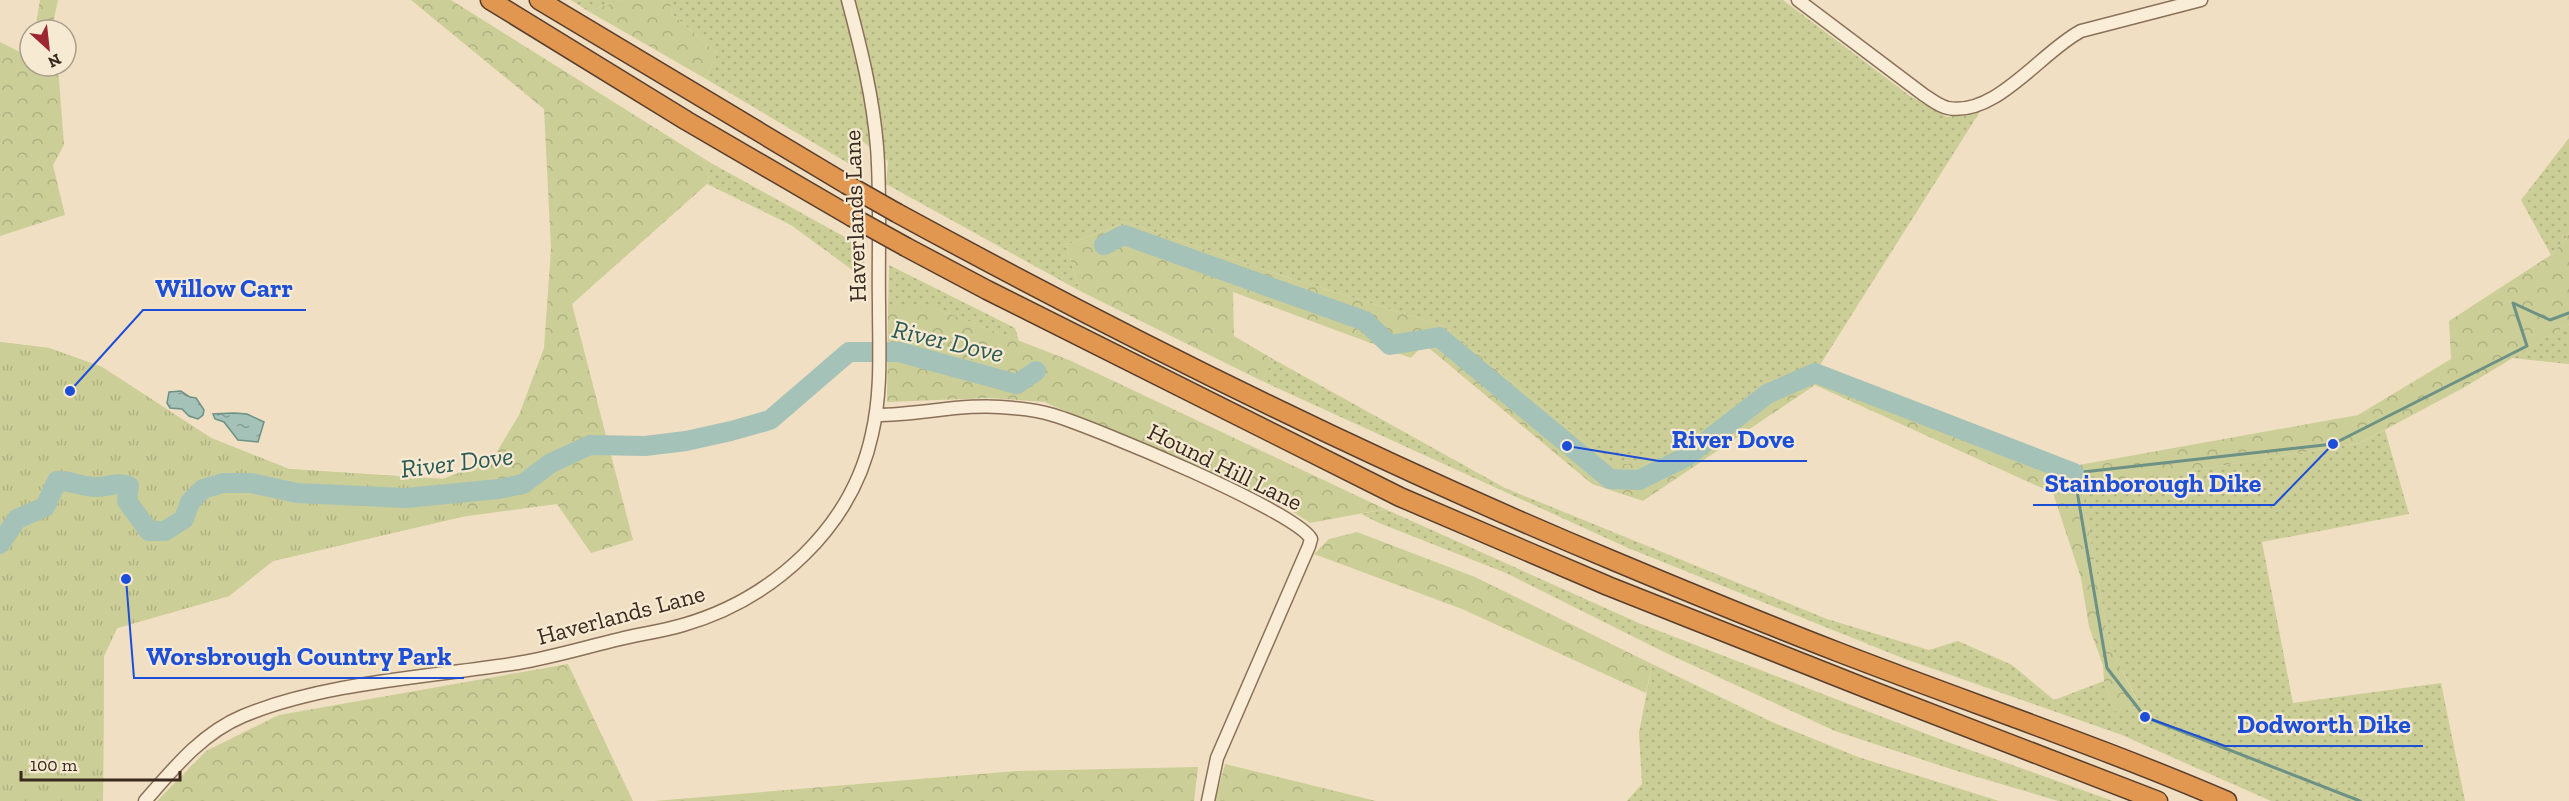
<svg xmlns="http://www.w3.org/2000/svg" width="2569" height="801" font-family="'Zilla Slab',serif">
<style>
.grass{fill:url(#grass-dots)}
.forest{fill:url(#forest-crowns)}
.park{fill:url(#park-tufts)}
.water{fill:url(#water-ripples);stroke:#6c9185;stroke-width:1.5}
.lines{fill:none;stroke-linecap:round;stroke-linejoin:round}
.stream{stroke:#6c9185;stroke-width:3}
.river{stroke:#a5c2b8;stroke-width:20}
.minor-casing{stroke:#8b7059;stroke-width:15}
.highway-casing{stroke:#583e2d;stroke-width:21}
.minor{stroke:#faedd7;stroke-width:12}
.highway{stroke:#e29751;stroke-width:18}
.highway-bridge-casing{stroke:#583e2d;stroke-width:21;stroke-linecap:butt}
.highway-bridge{stroke:#e29751;stroke-width:18}
.labels{text-anchor:middle;stroke-width:4.5;stroke-linejoin:round;paint-order:stroke}
.street-label{font-size:24px;fill:#3a291e;stroke:#f7ead3}
.water-label{font-size:26px;font-style:italic;fill:#2c5a54;stroke:#f7ead3}
.leader{fill:none;stroke:#1d4ed8;stroke-width:2}
.callout-dot{fill:#1d4ed8;stroke:#f7ead3;stroke-width:2}
.callout-label{font-size:26px;text-anchor:middle;font-weight:bold;fill:#1d4ed8;stroke:#f7ead3;stroke-width:4.5;stroke-linejoin:round;paint-order:stroke}
</style>
<defs>
<pattern id="grass-dots" width="8" height="8" patternUnits="userSpaceOnUse" patternTransform="scale(1.5)"><rect width="8" height="8" fill="#ccce97"/><path d="M2 2h.1M6 6h.1" fill="none" stroke="#b0b182" stroke-width="1.8" stroke-linecap="round"/></pattern>
<pattern id="forest-crowns" width="20" height="18" patternUnits="userSpaceOnUse" patternTransform="scale(1.5)"><rect width="20" height="18" fill="#ccce97"/><path d="M2 6a3 3 0 1 1 6 0M12 15a3 3 0 1 1 6 0" fill="none" stroke="#b0b182"/></pattern>
<pattern id="park-tufts" width="24" height="20" patternUnits="userSpaceOnUse" patternTransform="scale(1.5)"><rect width="24" height="20" fill="#ccce97"/><path d="M3 7l-1-3M5 7V3M7 7l1-3M15 17l-1-3M17 17v-4M19 17l1-3" fill="none" stroke="#b0b182"/></pattern>
<pattern id="water-ripples" width="26" height="14" patternUnits="userSpaceOnUse" patternTransform="scale(1.5)"><rect width="26" height="14" fill="#a5c2b8"/><path d="M2 4q2-2 4 0t4 0M15 11q2-2 4 0t4 0" fill="none" stroke="#879e95"/></pattern>
</defs>
<rect width="100%" height="100%" fill="#f0dfc3"/>
<!-- grass -->
<path class="grass" d="M571,0H623L588,11Z
M670,0H1783L1910,96L1947,117L1981,110L1820,365L1764,383L1678,452L1645,464H1611L1444,326L1277,274L1126,222L1066,245L1080,291L886,184L888,161L862,141L863,172L706,79L717,53L672,14Z
M2569,138V234L2551,255L2521,200Z
M711,163L863,247L866,280L791,225L707,184Z
M889,265L1015,328L1019,341L935,308H888Z
M2569,324V364L2512,358Z
M1273,359L1505,488L1827,619L1929,650L1958,641L2012,665L2054,700L2104,681L2114,711L2138,702L2110,645L2081,489L2360,443L2385,430L2409,514L2262,542L2293,703L2441,683L2465,801H2271L2122,735L1905,659L1628,548L1262,381Z
M1385,509L1641,624L1945,741L2113,801H2058L1957,771L1835,731L1664,652L1506,573L1379,523L1361,514Z
M1652,664L1772,722L1858,757L1999,801H1627L1642,784L1639,733Z"/>
<!-- forest -->
<path class="forest" d="M40,0H58L54,19L55,30H35Z
M411,0H451L711,163L707,184L572,304L633,540L591,553L557,504L461,517L273,561L229,596L117,628L104,656L103,801L0,342L49,348L102,367L211,438L289,469L443,479L492,460L519,415L544,348L551,249L544,109Z
M623,0H670L672,14L717,53L706,79L588,11Z
M0,42L30,57V66H58L64,145L53,165L65,215L0,236Z
M1126,222L1277,274L1444,326L1611,464H1645L1678,452L1764,383L1820,365L2079,465L2358,415L2451,359L2449,321L2551,255L2569,234V324L2463,388L2360,443L2081,489L2110,645L2138,703L2114,712L2104,681L2103,665L2089,627L2081,578L2053,493L1815,385L1643,501L1592,484L1424,344L1411,358L1233,292L1234,336L1273,359L1262,381L1080,291L1066,245Z
M888,308H935L1069,360L1385,509L1310,523L1278,502L1044,402L989,398L887,402Z
M1357,532L1475,577L1652,664L1646,693L1462,609L1314,554L1329,539Z
M568,664L633,801H157L206,751L279,715Z
M1225,764L1376,801H1215Z
M1198,767L1194,801H654L1016,771Z"/>
<!-- park -->
<path class="park" d="M0,342L49,348L102,367L211,438L289,469L443,479L492,460L461,517L273,561L229,596L117,628L104,656L103,801H0Z"/>
<!-- water -->
<path class="water" d="M181,391L190,397L196,398L204,410L203,415L198,419L189,416L182,409L170,408L167,403L169,392Z
M234,413L247,414L264,422L258,442L238,440L224,422L215,419L213,414Z"/>
<g class="lines">
<!-- stream -->
<path class="stream" d="M2360,801L2145,717L2107,668L2074,473L2333,444L2527,346L2513,303L2550,320L2569,313"/>
<!-- river -->
<path class="river" d="M1104,245L1124,235L1365,321L1390,345L1439,337L1610,479L1639,480L1686,457L1767,394L1815,373L2074,473
M0,544L17,519L45,507L57,481C71,480 81,487 95,487C109,488 113,481 129,486L127,501L149,531H165L184,519L190,502L203,489L223,483H251L297,493L406,498L499,489L523,484L551,463L590,445L645,446L686,441L731,431L770,420L849,352H899L1017,384L1036,371"/>
<!-- minor casing -->
<g class="minor-casing">
<path id="minor" d="M1798,0L1924,95C1932,100 1939,106 1948,108C1996,117 2042,51 2081,31L2201,0
M876,415C922,415 966,402 1013,408C1026,409 1040,411 1053,415C1093,427 1296,511 1311,539L1309,546L1217,758L1208,801
M145,801C173,769 202,733 243,716C325,682 430,677 518,663C553,657 586,647 620,639C641,634 663,631 683,625C773,599 852,528 872,434C882,391 879,348 879,304C878,252 881,199 877,147C873,97 861,49 848,0"/>
</g>
<!-- highway casing -->
<g class="highway-casing">
<path id="highway" d="M490,0L687,121L852,217
M539,0L846,184
M897,213C1130,340 1369,459 1614,561C1688,592 1763,623 1838,652C1967,702 2099,746 2227,801
M906,247L987,290L1400,497L1608,586L1873,691L2158,801"/>
</g>
<!-- minor -->
<use href="#minor" class="minor"/>
<!-- highway -->
<use href="#highway" class="highway"/>
<!-- highway-bridge casing -->
<g class="highway-bridge-casing">
<path id="highway-bridge" d="M846,184L897,213
M852,217L906,247"/>
</g>
<!-- highway-bridge -->
<use href="#highway-bridge" class="highway-bridge"/>
</g>
<g class="labels">
<!-- street labels -->
<g class="street-label">
<text transform="translate(855 216) rotate(-92)" y="8">Haverlands Lane</text>
<text transform="translate(1225 467) rotate(26)" y="8">Hound Hill Lane</text>
<text transform="translate(621 615) rotate(-15)" y="8">Haverlands Lane</text>
</g>
<!-- water labels -->
<g class="water-label">
<text transform="translate(948 341) rotate(13)" y="9">River Dove</text>
<text transform="translate(457 462) rotate(-7)" y="9">River Dove</text>
</g>
</g>
<!-- callouts -->
<path class="leader" d="M70 391L143 310H306M1567 446L1659 461H1807M2333 444L2274 505H2033M126 579L134 678H464M2145 717L2225 746H2423"/>
<g class="callout-dot">
<circle cx="70" cy="391" r="6"/>
<circle cx="1567" cy="446" r="6"/>
<circle cx="2333" cy="444" r="6"/>
<circle cx="126" cy="579" r="6"/>
<circle cx="2145" cy="717" r="6"/>
</g>
<g class="callout-label">
<text x="224" y="297">Willow Carr</text>
<text x="1733" y="448">River Dove</text>
<text x="2153" y="492">Stainborough Dike</text>
<text x="299" y="665">Worsbrough Country Park</text>
<text x="2324" y="733">Dodworth Dike</text>
</g>
<!-- north arrow -->
<g transform="translate(48 48) rotate(153)"><circle r="28" fill="#f7ead3" stroke="#ab9d8b" stroke-width="1.5"/>
<path d="M0-4.5L10 22L0 15L-10 22Z" fill="#9c2731"/>
<text y="-9" font-size="16" font-weight="bold" text-anchor="middle" fill="#3a291e">N</text>
</g>
<!-- scale -->
<path d="M21 771v9h159v-9" fill="none" stroke="#3a291e" stroke-width="3"/>
<text x="30" y="771" font-size="18" fill="#3a291e" stroke="#f7ead3" stroke-width="4.5" paint-order="stroke">100 m</text>
</svg>
